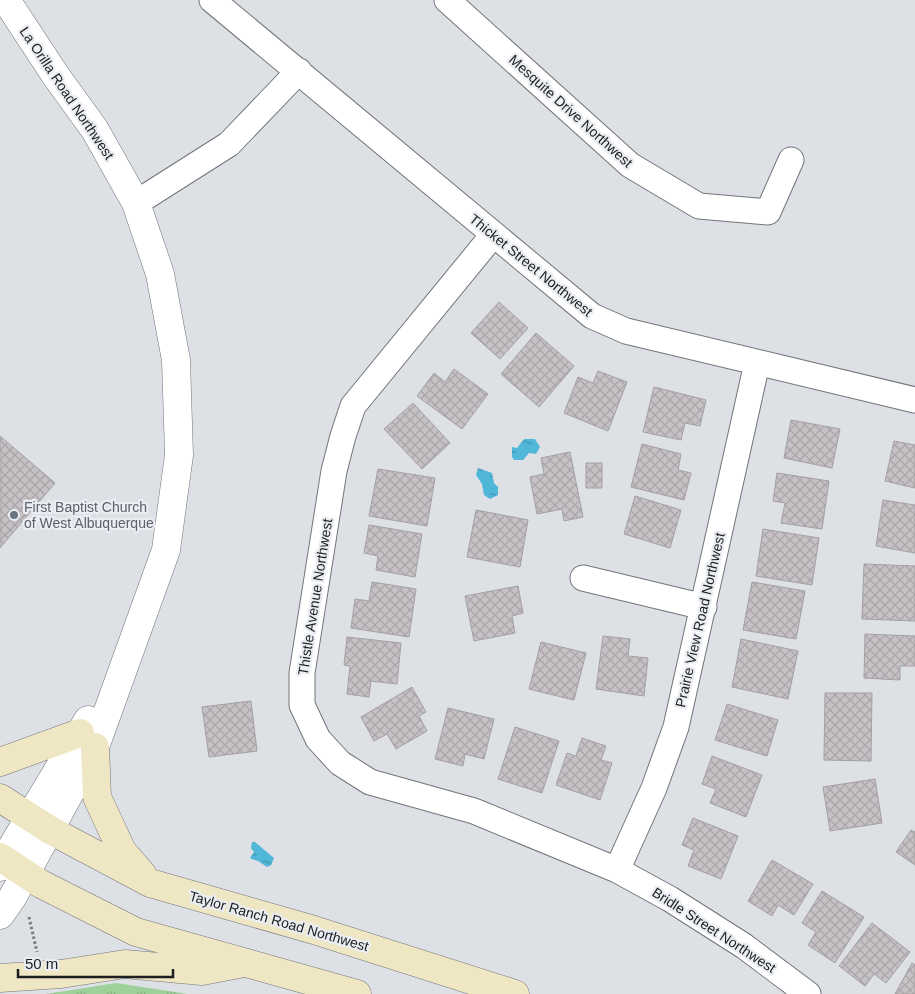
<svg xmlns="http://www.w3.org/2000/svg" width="915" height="994" font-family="Helvetica,sans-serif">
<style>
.park{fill:url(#park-tufts)}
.water{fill:url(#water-ripples)}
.building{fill:url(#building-cross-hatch);stroke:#a49fa3}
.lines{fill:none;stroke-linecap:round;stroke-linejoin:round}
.minor-casing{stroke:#727479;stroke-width:27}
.tertiary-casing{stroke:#727479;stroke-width:29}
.secondary-casing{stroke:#727479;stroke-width:29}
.path{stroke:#787a7d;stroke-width:3;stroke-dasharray:2.5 2.5;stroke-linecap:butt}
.minor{stroke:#fff;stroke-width:25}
.tertiary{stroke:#fff;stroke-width:28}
.secondary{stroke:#efe6c4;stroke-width:28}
.worship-dot{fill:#6b7280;stroke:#eaedf2;stroke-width:2}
.labels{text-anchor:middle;stroke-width:4.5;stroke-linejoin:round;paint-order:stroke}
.street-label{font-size:14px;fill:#1d1e20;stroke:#eaedf2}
.worship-label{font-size:14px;fill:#5b616d;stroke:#eaedf2;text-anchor:start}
</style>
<defs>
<pattern id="park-tufts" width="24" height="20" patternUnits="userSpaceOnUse" patternTransform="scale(1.25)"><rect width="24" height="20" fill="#9ed19a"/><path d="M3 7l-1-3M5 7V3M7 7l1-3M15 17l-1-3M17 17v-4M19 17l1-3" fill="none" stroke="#88b384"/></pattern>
<pattern id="water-ripples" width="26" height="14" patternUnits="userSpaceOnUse" patternTransform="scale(1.25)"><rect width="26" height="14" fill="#50b7d8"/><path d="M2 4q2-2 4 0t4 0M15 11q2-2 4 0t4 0" fill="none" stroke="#4294af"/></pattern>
<pattern id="building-cross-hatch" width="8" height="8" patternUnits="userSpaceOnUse" patternTransform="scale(1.25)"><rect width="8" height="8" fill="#c6c1c5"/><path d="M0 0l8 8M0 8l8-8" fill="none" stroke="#aaa5a9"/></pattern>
</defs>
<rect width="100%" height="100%" fill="#dde0e5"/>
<!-- park -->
<path class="park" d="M116,983L188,994H46Z"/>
<!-- water -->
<path class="water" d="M524,439H535L540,447L536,454L529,453L523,460H514L512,457V447L517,448Z
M478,468L492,473L494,483L498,487V495L490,499L484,495L482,484L476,475Z
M252,842H255L274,858L271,865L267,867L258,861L252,859L250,858L254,852L251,848Z"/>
<!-- building -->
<path class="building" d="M499,302L528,328L500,359L471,333Z
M536,333L574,366L539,407L501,374Z
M454,369L488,394L462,429L417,396L434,373L445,382Z
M598,371L627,382L608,431L564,413L578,377L593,383Z
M654,387L706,400L700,426L685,423L681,440L643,432Z
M413,403L450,443L422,469L384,429Z
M791,420L840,429L832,468L784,458Z
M0,436L55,483L0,548Z
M894,441L915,445V488L885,481Z
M642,444L681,454L678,470L691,473L684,500L631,487Z
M570,452L583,517L564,521L562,509L537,514L530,477L544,474L541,458Z
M586,463H602V488H586Z
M378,469L435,478L427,526L369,516Z
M777,473L829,481L822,529L781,523L785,503L773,501Z
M635,496L681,510L670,548L624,534Z
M883,500L915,505V553L876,546Z
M476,510L528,520L520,567L467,557Z
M369,525L422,534L415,577L376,570L378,556L364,553Z
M763,529L819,538L812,585L756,576Z
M864,564L915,566V621L862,619Z
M372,582L416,589L409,637L351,628L355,599L369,601Z
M752,582L805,591L796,639L743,630Z
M518,586L523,613L512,616L515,633L474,641L465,596Z
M865,634L915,636V666H900V680L864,678Z
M603,636L630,639L628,656L648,658L644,696L596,689Z
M347,637L401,643L397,684L371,681L369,697L347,694L350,666L344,665Z
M741,639L798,651L788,699L732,687Z
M541,642L586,653L574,700L529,689Z
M412,687L426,712L419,716L427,731L396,749L387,734L374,741L361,717Z
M825,693H872L871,761L824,760Z
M251,701L257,751L209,757L202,707Z
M727,704L778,720L767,756L715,740Z
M448,708L494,719L484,759L465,754L463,766L435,759Z
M515,727L559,741L542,793L498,779Z
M582,738L606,746L601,760L612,763L600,800L556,785L567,753L576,756Z
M712,756L762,775L746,817L710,803L716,789L702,784Z
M875,779L882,823L830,831L823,787Z
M693,818L738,836L721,879L688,866L694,850L682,845Z
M911,830L915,832V865L896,852Z
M772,860L813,884L794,915L778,905L772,916L748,901Z
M822,891L864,917L835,963L808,945L816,932L802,923Z
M872,923L910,952L886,983L874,974L865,986L839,966Z
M912,963L915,965V994H895Z"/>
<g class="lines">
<!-- minor casing -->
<g class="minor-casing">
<path id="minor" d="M212,0L592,316L626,331L915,400
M447,0L630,165L699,206L768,212L791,160
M136,203L229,144L299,71
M493,235L353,406L343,436L334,471L302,673V705L318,739L340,763L370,782L474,811L617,870L670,899L744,946L808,994
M583,578L704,607
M617,870L654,788L676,727L757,363"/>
</g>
<!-- tertiary casing -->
<g class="tertiary-casing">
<path id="tertiary" d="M0,867L88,720
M0,915L12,898L95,747L166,550L179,455L176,360L160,274L136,203L95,130L56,76L6,0"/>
</g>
<!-- secondary casing -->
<g class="secondary-casing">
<path id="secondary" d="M95,747L97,797L122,851L142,874
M0,762L80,733
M0,798L50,830L150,883L314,930L515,994
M0,857L41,884L136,932L357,994
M0,978L61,974L125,964L202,971L239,964"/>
</g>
<!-- path -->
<path class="path" d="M29,917L37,952"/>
<!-- minor -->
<use href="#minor" class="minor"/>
<!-- tertiary -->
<use href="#tertiary" class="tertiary"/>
<!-- secondary -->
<use href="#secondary" class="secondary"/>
</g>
<!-- markers -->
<circle class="worship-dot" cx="14" cy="515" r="5"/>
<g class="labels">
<!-- street labels -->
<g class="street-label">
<text transform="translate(67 93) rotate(56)" y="5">La Orilla Road Northwest</text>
<text transform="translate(571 111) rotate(42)" y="5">Mesquite Drive Northwest</text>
<text transform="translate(531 265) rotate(39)" y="5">Thicket Street Northwest</text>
<text transform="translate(315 597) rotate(-81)" y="5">Thistle Avenue Northwest</text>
<text transform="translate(700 620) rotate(-77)" y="5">Prairie View Road Northwest</text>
<text transform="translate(279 921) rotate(16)" y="5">Taylor Ranch Road Northwest</text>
<text transform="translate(714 930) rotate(33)" y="5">Bridle Street Northwest</text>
</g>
<!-- worship labels -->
<g class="worship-label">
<text x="24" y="512">First Baptist Church<tspan x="24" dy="16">of West Albuquerque</tspan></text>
</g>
</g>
<!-- scale -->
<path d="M18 969v8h155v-8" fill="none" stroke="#1d1e20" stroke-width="2.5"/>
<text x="25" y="969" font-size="15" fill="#1d1e20" stroke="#eaedf2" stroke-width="4" paint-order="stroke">50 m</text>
</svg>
